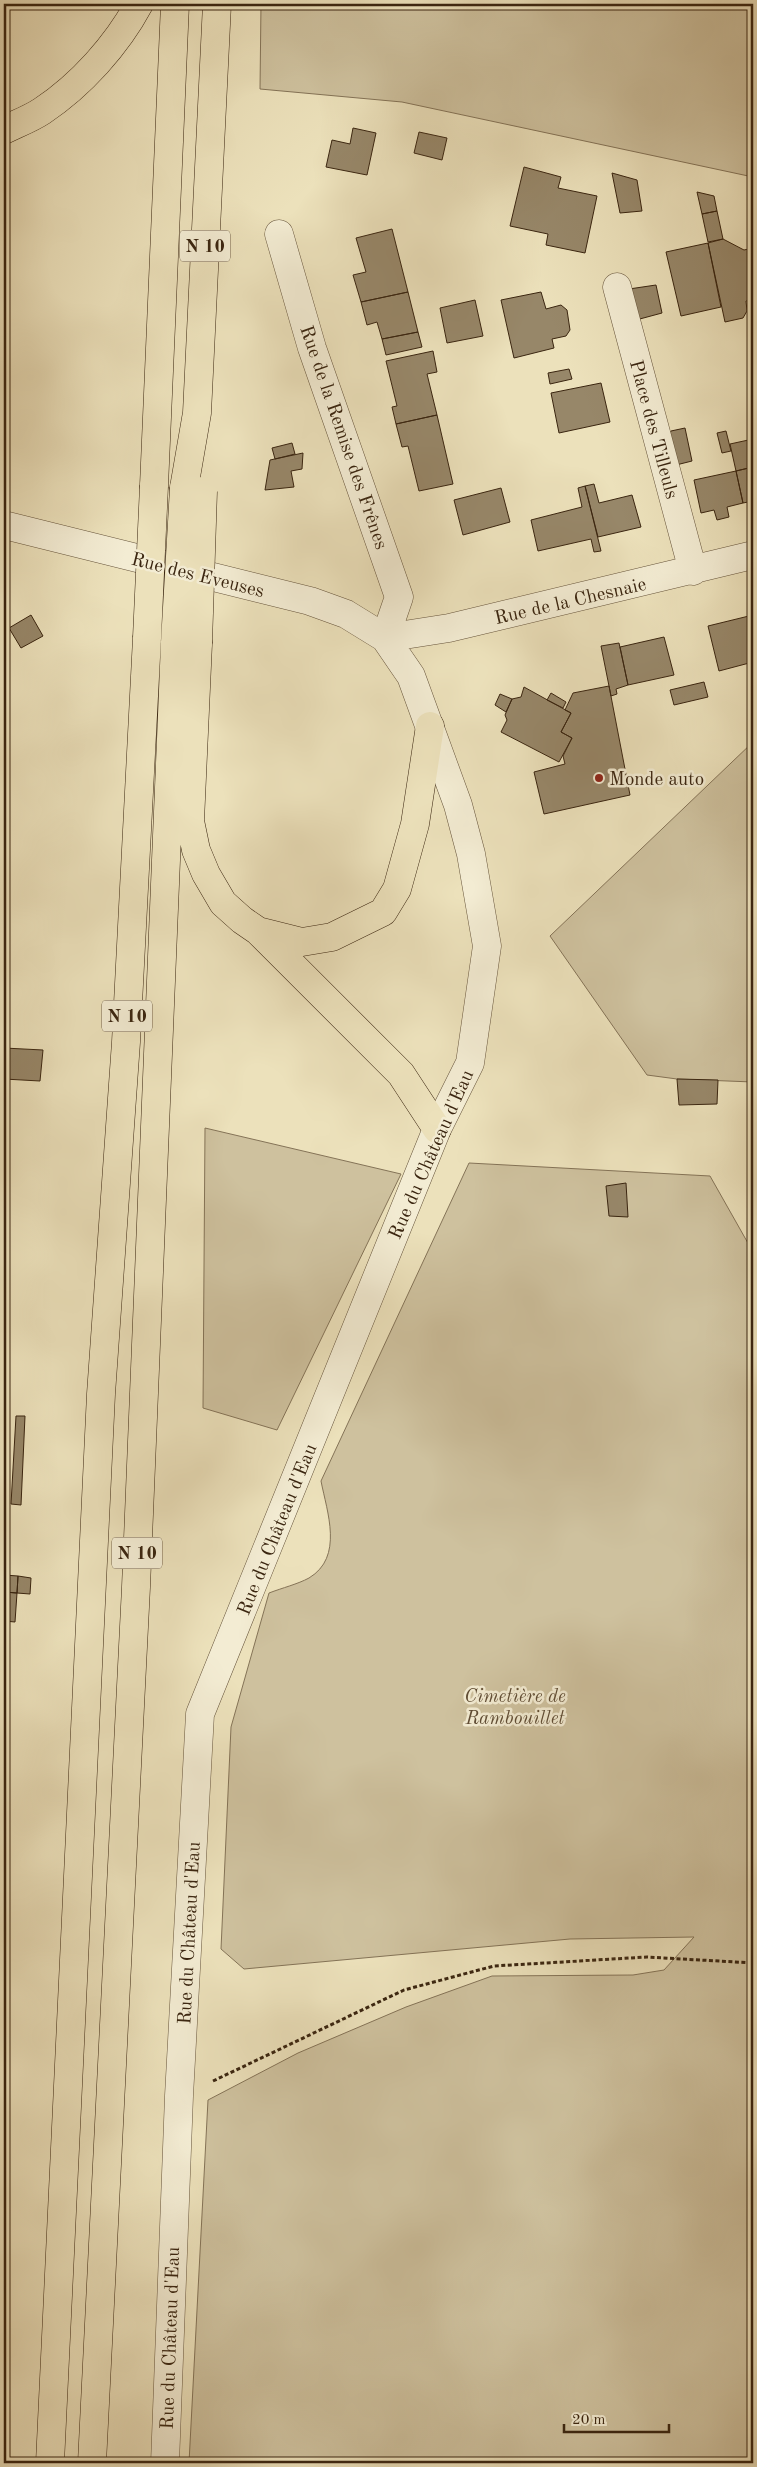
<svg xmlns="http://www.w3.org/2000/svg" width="757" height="2467" font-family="'Old Standard TT',serif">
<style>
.green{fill:#cec19e;stroke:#847357}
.building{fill:#978769;stroke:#3a2510}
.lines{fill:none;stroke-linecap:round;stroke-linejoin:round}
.street-casing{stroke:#66543b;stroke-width:29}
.primary-casing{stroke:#3a2510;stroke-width:29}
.path{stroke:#3a2510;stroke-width:3;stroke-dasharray:4 2.5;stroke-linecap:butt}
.street{stroke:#f3ecd3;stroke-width:28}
.primary{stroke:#ece1bb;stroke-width:28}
.primary-bridge-casing{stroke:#3a2510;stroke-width:29;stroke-linecap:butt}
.primary-bridge{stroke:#ece1bb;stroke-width:28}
.poi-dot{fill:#8f2418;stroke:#f3ecd3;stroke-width:2}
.labels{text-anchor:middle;stroke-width:5;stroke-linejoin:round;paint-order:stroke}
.shield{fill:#f3ecd3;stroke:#72614a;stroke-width:1}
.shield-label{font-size:18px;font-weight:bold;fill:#3a2510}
.street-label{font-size:19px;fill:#3a2510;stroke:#f3ecd3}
.poi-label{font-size:19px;fill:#3a2510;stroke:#f3ecd3;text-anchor:start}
.park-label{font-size:19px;font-style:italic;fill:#5f4c34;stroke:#f3ecd3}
</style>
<rect width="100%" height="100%" fill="#ece1bb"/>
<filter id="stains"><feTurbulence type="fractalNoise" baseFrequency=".004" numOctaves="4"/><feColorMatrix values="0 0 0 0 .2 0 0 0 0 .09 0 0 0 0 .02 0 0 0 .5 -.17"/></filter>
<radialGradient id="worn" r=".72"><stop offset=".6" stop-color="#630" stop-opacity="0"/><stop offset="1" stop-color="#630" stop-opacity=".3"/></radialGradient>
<!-- green -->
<path class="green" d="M261,4H753V177L402,102L260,89Z
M753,742V1082L677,1079L647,1075L550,936Z
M205,1128L401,1174L277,1430L203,1408Z
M469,1163L710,1176L753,1252V2463H189L208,2100L298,2053L406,2007L492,1976L633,1975L664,1970L694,1937L570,1939L244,1969L221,1949L231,1727L269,1593C282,1588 298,1584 309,1578C344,1557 327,1512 321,1481Z"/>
<!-- building -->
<path class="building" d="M353,128L376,133L367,175L326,167L332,140L350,144Z
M419,132L447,138L442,160L414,153Z
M524,167L561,177L558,188L597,196L585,253L546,245L548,234L510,226Z
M612,173L637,180L642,211L620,213Z
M697,192L714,196L717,211L702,214Z
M717,211L723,239L708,242L702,214Z
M392,229L408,292L361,302L353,275L366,272L356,238Z
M723,239L744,250L753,248V300L746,301L747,311L743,318L725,322L708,243Z
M708,243L721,307L681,316L666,252Z
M656,285L662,313L636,320L629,289Z
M408,292L418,332L382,339L377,322L367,325L361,302Z
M541,292L546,309L561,305L567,310L570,330L566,336L552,339L554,348L514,358L501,300Z
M475,300L483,336L447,343L440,308Z
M418,332L422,347L386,355L382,339Z
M433,351L437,372L427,374L437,415L396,424L392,407L397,406L386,361Z
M569,369L572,379L550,384L548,373Z
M601,383L610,422L559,433L551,393Z
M437,415L453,484L419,491L408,446L402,447L396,424Z
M685,428L692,461L668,467L663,442L671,431Z
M726,431L731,451L722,453L717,433Z
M753,439V467L736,471L730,444Z
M292,443L295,454L275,459L272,448Z
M303,453L302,469L291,471L294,487L265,490L270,460Z
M753,467V501L743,503L736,471Z
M736,471L743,503L727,507L729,517L717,520L714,510L701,513L694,480Z
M594,484L599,503L632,495L641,527L598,537L585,486Z
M585,486L601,551L594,552L591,539L538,551L531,520L582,507L578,488Z
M501,488L510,522L463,535L454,500Z
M31,615L43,636L21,648L9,628Z
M753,615V662L719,671L708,626Z
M664,637L674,675L628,685L620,647Z
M619,643L628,685L616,689L617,694L611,696L601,646Z
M704,682L708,697L674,705L670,690Z
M609,686L630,795L544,814L534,772L565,764L563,756L572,738L561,732L571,713L565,710L573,693Z
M524,687L571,713L561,732L572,738L559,762L501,732L507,720L505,715L512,699L521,697Z
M551,693L566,702L563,708L547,700Z
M500,694L512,699L506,712L495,705Z
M4,1048L43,1050L40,1081L4,1079Z
M677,1079L718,1080L717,1104L679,1105Z
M626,1183L628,1217L609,1216L606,1186Z
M16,1416H25L21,1505L11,1504Z
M4,1575L18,1576L17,1593L4,1592Z
M18,1576L31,1578L30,1594L17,1593Z
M4,1592L17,1593L15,1622L4,1621Z"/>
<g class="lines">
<!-- street casing -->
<g class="street-casing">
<path id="street" d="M279,234L312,348L399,597L385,638
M617,287L693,571
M4,525L310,601L346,614L385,638L411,676L458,805L471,854L487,946L470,1063L437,1129L200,1714L179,2096L165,2463
M385,638L449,628L753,555"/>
</g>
<!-- primary casing -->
<g class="primary-casing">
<path id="primary" d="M4,130C16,124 30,119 42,111C81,85 117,45 139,4
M154,486L175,4
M184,488L197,413L217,4
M198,643L190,821L196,850L206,874L223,903L242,920L258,931L302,942L332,937L383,912L397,889L415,824L430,726
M258,931L401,1074L437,1129
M50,2463L101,1394L126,1042L147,638
M92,2463L136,1587L175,642"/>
</g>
<!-- path -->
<path class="path" d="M213,2081L404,1990L494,1966L647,1957L753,1963"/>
<!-- street -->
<use href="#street" class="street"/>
<!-- primary -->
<use href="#primary" class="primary"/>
<!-- primary-bridge casing -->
<g class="primary-bridge-casing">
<path id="primary-bridge" d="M147,638L154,486
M175,642L184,488
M198,643L203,491"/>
</g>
<!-- primary-bridge -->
<use href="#primary-bridge" class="primary-bridge"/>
</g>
<!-- markers -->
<circle class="poi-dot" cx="599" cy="778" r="5"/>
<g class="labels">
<!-- shield labels -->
<g class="shield">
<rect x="180" y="230.5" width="50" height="31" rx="4"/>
<rect x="102" y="1000.5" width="50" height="31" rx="4"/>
<rect x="112" y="1537.5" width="50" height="31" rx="4"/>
</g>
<g class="shield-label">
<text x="205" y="252">N 10</text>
<text x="127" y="1022">N 10</text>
<text x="137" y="1559">N 10</text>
</g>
<!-- street labels -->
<g class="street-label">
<text transform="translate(655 429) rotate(75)" y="7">Place des Tilleuls</text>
<text transform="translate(345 437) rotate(71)" y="7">Rue de la Remise des Frênes</text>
<text transform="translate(198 574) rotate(14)" y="7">Rue des Eveuses</text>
<text transform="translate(570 600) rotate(-13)" y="7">Rue de la Chesnaie</text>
<text transform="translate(430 1154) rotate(-66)" y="7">Rue du Château d'Eau</text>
<text transform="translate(276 1529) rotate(-68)" y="7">Rue du Château d'Eau</text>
<text transform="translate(188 1933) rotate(-87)" y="7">Rue du Château d'Eau</text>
<text transform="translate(169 2338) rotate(-88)" y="7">Rue du Château d'Eau</text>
</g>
<!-- poi labels -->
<g class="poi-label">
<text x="609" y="785">Monde auto</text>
</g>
<!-- park labels -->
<g class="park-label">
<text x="515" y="1702">Cimetière de<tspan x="515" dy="22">Rambouillet</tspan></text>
</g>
</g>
<!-- margin -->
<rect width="757" height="2467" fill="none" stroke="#ece1bb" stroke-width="20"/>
<rect x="5" y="5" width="747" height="2457" fill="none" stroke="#3a2510" stroke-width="2.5"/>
<rect x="10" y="10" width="737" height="2447" fill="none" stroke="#3a2510"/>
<!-- scale -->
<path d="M564 2424v8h105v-8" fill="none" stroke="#3a2510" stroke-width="2.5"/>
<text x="572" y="2424" font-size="15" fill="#3a2510" stroke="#f3ecd3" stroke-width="4" paint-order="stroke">20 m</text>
<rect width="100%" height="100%" filter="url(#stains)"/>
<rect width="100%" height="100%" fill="url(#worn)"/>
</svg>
